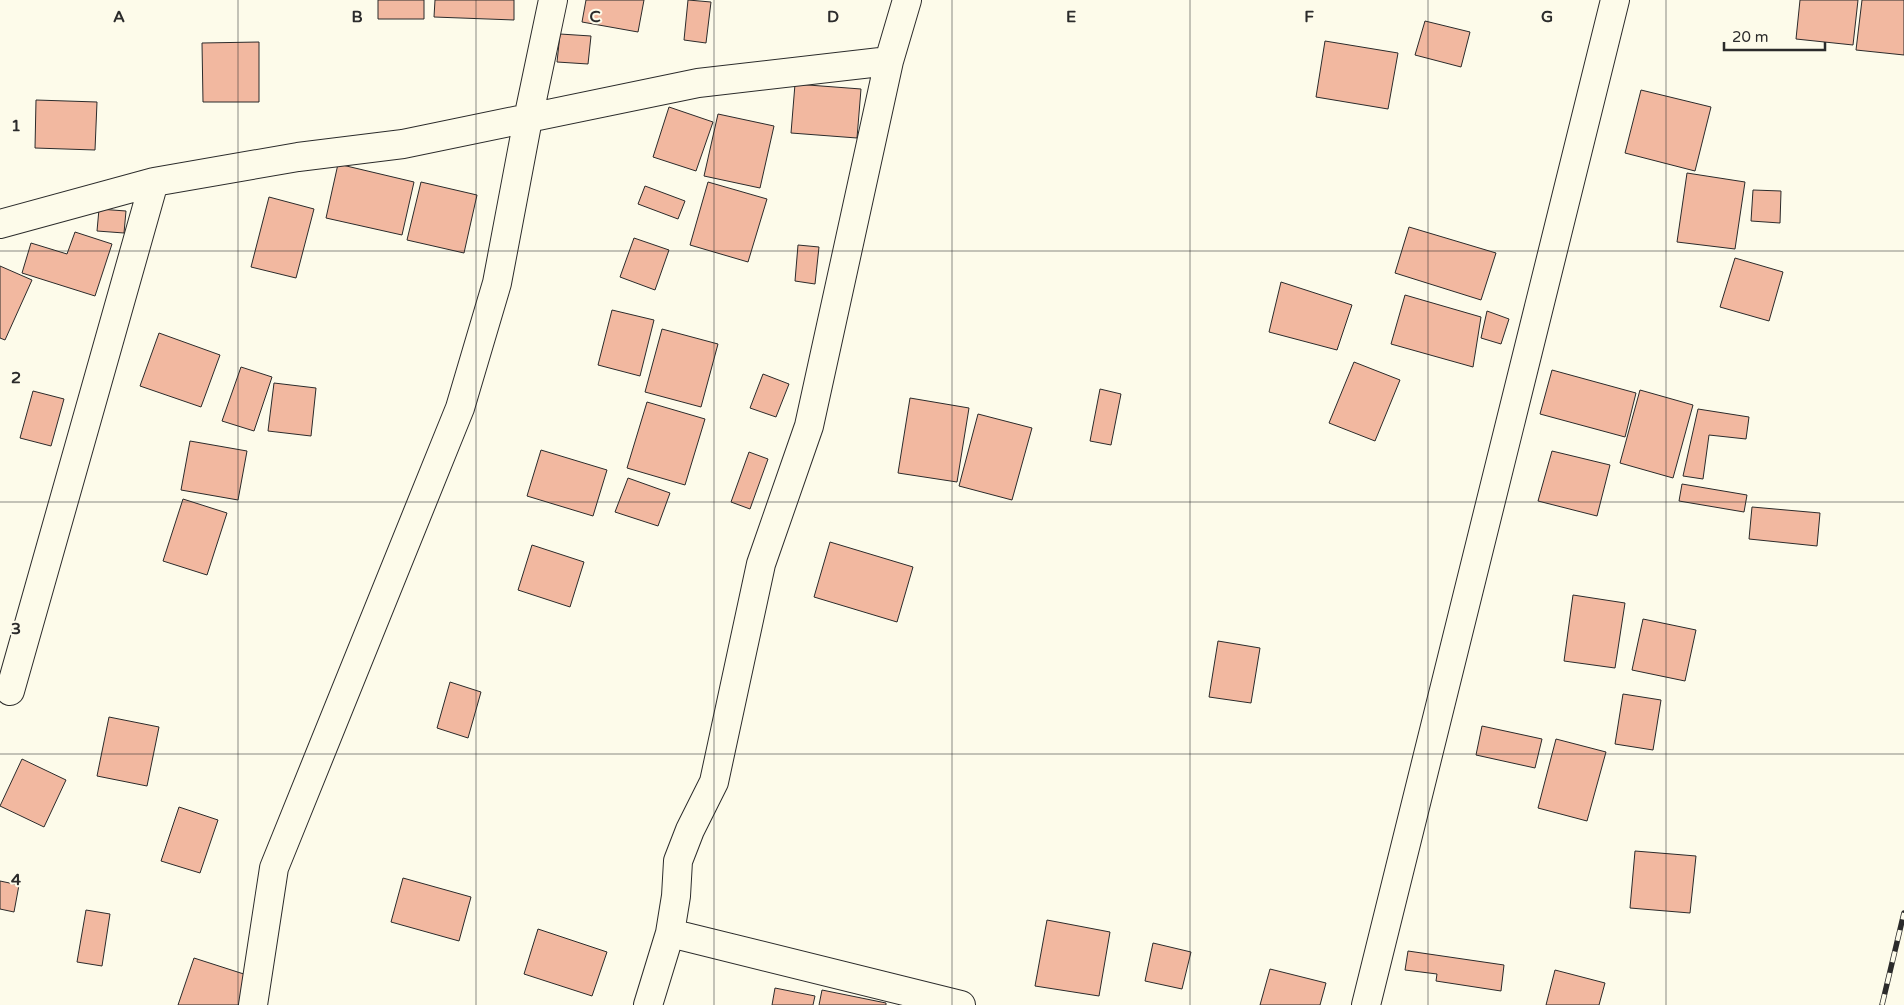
<svg xmlns="http://www.w3.org/2000/svg" width="1904" height="1005" font-family="'Varela Round',sans-serif">
<style>
.building{fill:#f2b8a0;stroke:#2b2b2b}
.lines{fill:none;stroke-linecap:round;stroke-linejoin:round}
.minor-casing{stroke:#2b2b2b;stroke-width:30}
.minor{stroke:#fdfbea;stroke-width:28}
.rail-casing{stroke:#2b2b2b;stroke-width:5.5}
.rail{stroke:#fdfbea;stroke-width:4;stroke-dasharray:11;stroke-linecap:butt}
.grid{fill:none;stroke:#2b2b2b;stroke-width:1;stroke-opacity:0.55}
.grid-label{font-size:16px;text-anchor:middle;font-weight:bold;fill:#2b2b2b;stroke:#fdfbea;stroke-width:4;stroke-linejoin:round;paint-order:stroke}
</style>
<rect width="100%" height="100%" fill="#fdfbea"/>
<!-- building -->
<path class="building" d="M378,0H424V19H378Z
M435,0H514V20L434,17Z
M586,0H644L638,32L582,22Z
M688,0L711,2L706,43L684,40Z
M1800,0H1858L1853,45L1796,39Z
M1862,0H1904V55L1856,50Z
M1425,21L1470,32L1461,67L1415,55Z
M560,34L591,36L588,64L557,62Z
M1325,41L1398,53L1388,109L1316,97Z
M259,42V102H203L202,43Z
M795,84L861,89L857,138L791,133Z
M1641,90L1711,107L1695,171L1625,153Z
M36,100L97,102L95,150L35,148Z
M669,107L713,122L696,171L653,157Z
M718,114L774,126L760,188L704,176Z
M338,164L414,182L402,235L326,218Z
M1687,173L1745,182L1735,249L1677,242Z
M421,182L477,195L464,253L407,240Z
M708,182L767,199L748,262L690,245Z
M645,186L685,201L678,219L638,204Z
M1753,190L1781,191L1780,223L1751,221Z
M269,197L314,209L296,278L251,267Z
M99,209L126,211L124,233L97,231Z
M1409,227L1496,253L1481,300L1395,273Z
M75,232L112,244L95,296L22,273L31,243L67,254Z
M634,238L669,250L655,290L620,277Z
M798,245L819,247L815,284L795,281Z
M1735,258L1783,272L1769,321L1720,307Z
M0,266L32,280L5,340L0,338Z
M1281,282L1352,305L1337,350L1269,332Z
M1405,295L1481,317L1473,367L1391,344Z
M612,310L654,320L640,376L598,365Z
M1487,311L1509,319L1501,344L1481,338Z
M662,329L718,344L701,407L645,392Z
M159,333L220,355L201,407L140,386Z
M1354,362L1400,380L1375,441L1329,423Z
M241,367L272,377L254,431L222,421Z
M1552,370L1636,393L1625,437L1540,414Z
M763,374L789,384L776,417L750,408Z
M274,383L316,388L311,436L268,431Z
M1100,389L1121,394L1111,445L1090,441Z
M1640,390L1693,405L1673,478L1620,463Z
M33,391L64,399L51,446L20,438Z
M910,398L969,408L957,482L898,473Z
M647,402L705,419L685,485L627,468Z
M1698,409L1749,417L1746,439L1709,435L1703,479L1683,476Z
M978,414L1032,428L1012,500L959,486Z
M190,441L247,451L238,500L181,490Z
M541,450L607,470L593,516L527,496Z
M1552,451L1610,465L1597,516L1538,501Z
M749,452L768,459L750,509L731,502Z
M628,478L670,493L658,526L615,512Z
M1682,484L1747,495L1744,512L1679,501Z
M183,499L227,513L207,575L163,561Z
M1752,507L1820,513L1817,546L1749,539Z
M830,542L913,567L897,622L814,597Z
M532,545L584,562L570,607L518,590Z
M1573,595L1625,603L1615,668L1564,661Z
M1643,619L1696,630L1685,681L1632,670Z
M1218,641L1260,648L1251,703L1209,697Z
M450,682L481,692L468,738L437,728Z
M1623,694L1661,700L1653,750L1615,744Z
M109,717L159,727L147,786L97,776Z
M1482,726L1542,739L1535,768L1476,755Z
M1556,739L1606,752L1587,821L1538,808Z
M22,759L66,780L44,827L0,806Z
M179,807L218,820L200,873L161,861Z
M1635,851L1696,856L1690,913L1630,908Z
M403,878L471,897L459,941L391,922Z
M0,881L19,885L14,912L0,909Z
M86,910L110,914L102,966L77,962Z
M1047,920L1110,932L1099,996L1035,986Z
M538,929L607,952L592,996L524,974Z
M1153,943L1191,952L1182,989L1145,981Z
M1408,951L1504,965L1501,991L1436,981L1437,974L1405,970Z
M194,958L250,976L240,1005H178Z
M1270,969L1326,983L1320,1005H1260Z
M1555,970L1605,983L1599,1005H1546Z
M775,988L815,996L813,1005H772Z
M822,990L886,1003V1005H819Z"/>
<g class="lines">
<!-- minor casing -->
<g class="minor-casing">
<path id="minor" d="M0,224L154,182L298,157L403,144L698,83L889,61
M10,691L154,182
M670,933L961,1005
M253,1005L274,868L460,408L497,283L528,119L553,0
M648,1005L670,933L676,896L678,861L690,830L714,782L761,564L809,426L889,61L907,0
M1366,1005L1615,0"/>
</g>
<!-- minor -->
<use href="#minor" class="minor"/>
<!-- rail casing -->
<g class="rail-casing">
<path id="rail" d="M1882,1005L1904,913"/>
</g>
<!-- rail -->
<use href="#rail" class="rail"/>
</g>
<!-- grid -->
<path class="grid" d="M238,0V1005M476,0V1005M714,0V1005M952,0V1005M1190,0V1005M1428,0V1005M1666,0V1005M0,251H1904M0,502H1904M0,754H1904"/>
<g class="grid-label">
<text x="119" y="22">A</text>
<text x="357" y="22">B</text>
<text x="595" y="22">C</text>
<text x="833" y="22">D</text>
<text x="1071" y="22">E</text>
<text x="1309" y="22">F</text>
<text x="1547" y="22">G</text>
<text x="16" y="131">1</text>
<text x="16" y="383">2</text>
<text x="16" y="634">3</text>
<text x="16" y="885">4</text>
</g>
<!-- scale -->
<path d="M1724 42v8h101v-8" fill="none" stroke="#2b2b2b" stroke-width="2.5"/>
<text x="1732" y="42" font-size="15" fill="#2b2b2b" stroke="#fdfbea" stroke-width="4" paint-order="stroke">20 m</text>
</svg>
